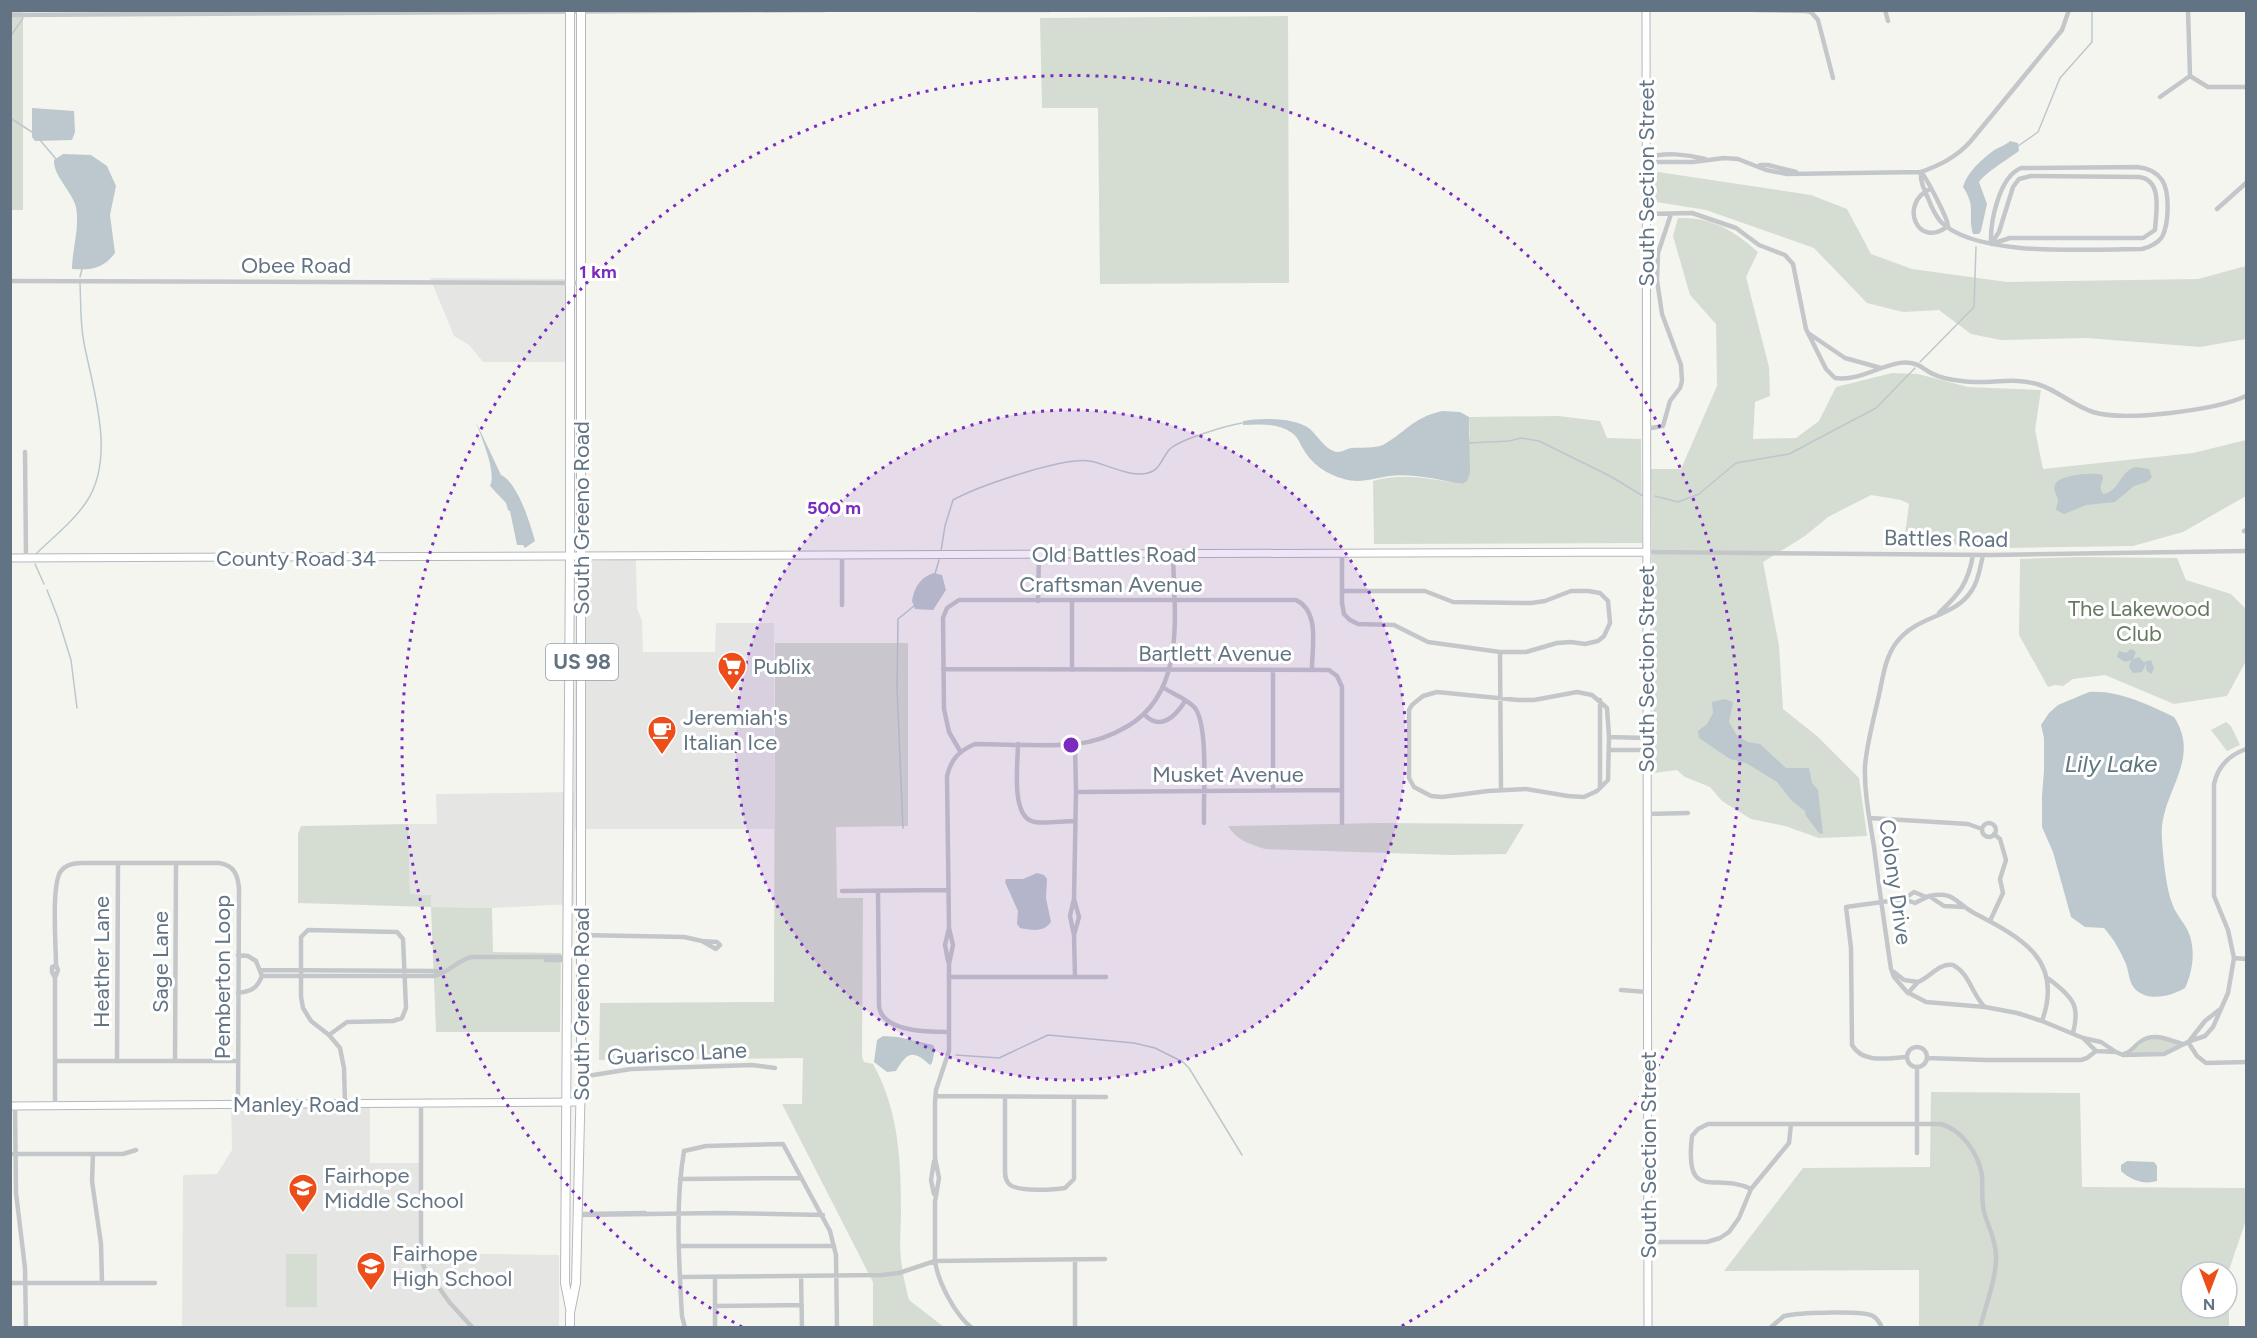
<svg xmlns="http://www.w3.org/2000/svg" width="2257" height="1338" font-family="Figtree,sans-serif">
<style>
.built{fill:#e5e6e4}
.green{fill:#d5dcd1;fill-rule:evenodd}
.water{fill:#bcc8cd}
.lines{fill:none;stroke-linecap:round;stroke-linejoin:round}
.stream{stroke:#bcc8cd;stroke-width:1.5}
.secondary-casing{stroke:#b3b9bd;stroke-width:9}
.primary-casing{stroke:#b6babe;stroke-width:10}
.street{stroke:#c4c7ca;stroke-width:4.5}
.secondary{stroke:#fff;stroke-width:7}
.primary{stroke:#fff;stroke-width:8}
.ring{fill:none;stroke:#7b2cbf;stroke-width:3;stroke-dasharray:3 6}
.labels{text-anchor:middle;stroke-width:6;stroke-linejoin:round;paint-order:stroke}
.shield{fill:#fff;stroke:#919ea8;stroke-width:1.5}
.shield-label{font-size:21px;font-weight:bold;fill:#627483}
.street-label{font-size:22px;fill:#627483;stroke:#fff}
.park-label{font-size:22px;fill:#657a61;stroke:#fff}
.poi-label{font-size:22px;fill:#627483;stroke:#fff;text-anchor:start}
.water-label{font-size:24px;font-style:italic;fill:#5d7781;stroke:#fff}
.centre{fill:#7b2cbf;stroke:#fff;stroke-width:3}
.ring-label{font-size:18px;text-anchor:middle;font-weight:bold;fill:#7b2cbf;stroke:#fff;stroke-width:6;stroke-linejoin:round;paint-order:stroke}
</style>
<rect width="100%" height="100%" fill="#f5f5f0"/>
<!-- built -->
<path class="built" d="M430,278L566,279L565,362H483L469,345L454,336Z
M636,559L637,608L642,621L643,652H715L716,623H774V829H575L574,904L492,908L431,907V895L410,894L408,824H437L436,794L574,792L576,562Z
M231,1106H370V1163H423V1253L559,1255V1327L182,1328L183,1175L217,1174L232,1150Z"/>
<!-- green -->
<path class="green" d="M10,11H23V210H11Z
M1288,16L1289,283L1100,284L1098,108H1042L1040,18Z
M1658,172L1811,195L1847,209L1871,254L1912,269L2007,282L2198,279L2246,266V339L2200,347L2087,338L2001,340L1971,334L1939,310L1903,312L1867,303L1814,248L1706,210L1650,201V180Z
M1678,218C1712,217 1733,230 1758,252L1746,277L1769,367L1770,396L1755,402L1753,439L1796,438L1819,421L1836,387L1892,373L1918,374L1968,387L2041,390L2035,430L2043,469L2193,453L2246,440V496L2183,532L2133,546L2004,548L1904,541L1909,504L1901,500L1871,495L1828,517L1805,536L1763,562L1779,646L1783,709L1817,736L1859,778L1867,836L1819,838L1785,826L1751,819L1722,801L1710,787L1685,777L1677,770L1654,773L1651,469H1681L1717,386L1716,324L1690,295L1673,236Z
M1558,416L1600,421L1607,438L1641,439L1642,543L1374,544L1373,481C1402,472 1432,479 1462,484L1470,436L1469,417Z
M2077,557L2177,558L2186,580L2231,594L2246,609V661L2227,696L2174,704L2105,675L2073,679L2063,686L2055,685L2048,687L2019,635L2020,559Z
M775,643H908V826L836,827L837,898H863L862,1056L864,1062L873,1064C899,1110 901,1161 901,1213C901,1228 899,1244 901,1259C902,1273 906,1287 909,1300L944,1327H873V1282L782,1104H802L803,1058L599,1060L600,1003L774,1002Z
M2226,722L2231,726L2240,745L2227,751L2211,730Z
M1379,823L1524,824L1506,854L1451,855L1265,849C1250,844 1236,840 1228,826Z
M408,824L410,894L431,895V907L492,908L493,952L561,953L560,1032H436L431,907L298,903V834L301,826Z
M2162,1038L2177,1044L2178,1047L2160,1053H2132C2141,1042 2148,1039 2162,1038Z
M1931,1092L2080,1093L2082,1187L2246,1188V1220L2229,1270V1327H1919V1270L1724,1271L1803,1168L1930,1167ZM2191,1272H2227V1308H2191Z
M286,1254H317V1307H286Z"/>
<!-- water -->
<path class="water" d="M32,108L74,111L75,132L72,140L35,141L32,137Z
M2010,141L2018,143L2019,151C2008,159 1985,173 1979,182L1987,204L1981,231L1979,234H1973C1967,214 1977,208 1963,187C1967,172 1982,159 1993,151C1998,147 2005,146 2010,141Z
M63,154L91,155L107,166L116,186L110,215L115,253C103,269 92,270 72,269C72,249 80,228 76,207C72,191 53,176 54,160Z
M1442,411L1460,412L1469,417L1470,473L1467,481L1462,484C1440,480 1413,473 1389,476C1374,478 1361,484 1344,479C1326,474 1311,464 1302,447C1299,442 1298,437 1292,433C1278,423 1260,424 1243,425V421C1260,418 1295,417 1310,429C1318,436 1326,451 1338,452C1342,452 1346,449 1351,448C1361,447 1373,449 1383,445C1406,432 1412,418 1442,411Z
M476,422L501,475C518,483 530,523 535,541L525,548L523,545H517L510,511L508,510L506,503L490,486C497,472 481,437 476,422Z
M2136,467L2149,469L2152,477L2147,482L2134,486L2115,502L2086,505L2064,514L2056,510C2056,506 2058,504 2058,501C2058,494 2051,491 2056,483C2062,475 2092,472 2102,475L2103,478C2102,485 2098,486 2103,494C2120,492 2119,471 2136,467Z
M934,573L942,575L946,590L933,610L915,609L912,601C914,588 920,577 934,573Z
M2131,649L2136,652L2133,659L2139,657L2144,662L2151,660L2154,669L2151,674L2146,670V664L2142,672L2133,673L2129,667L2131,660L2125,662L2117,657L2119,651L2126,653Z
M2089,692C2118,690 2149,705 2174,717C2203,761 2158,794 2162,839C2163,856 2166,887 2172,903C2175,913 2183,921 2188,931C2196,948 2193,972 2185,988C2172,996 2149,1002 2136,990C2129,984 2129,972 2126,964C2121,952 2113,938 2104,928L2085,927L2071,917L2053,852L2042,827V796L2044,770V738L2041,725L2049,713L2058,705Z
M1724,699L1733,702L1729,722L1738,737L1748,742L1760,744L1786,768H1809L1812,783L1818,790L1823,834L1819,833L1806,816L1805,811L1792,801L1777,782L1746,763L1730,759L1699,738L1698,731L1707,724L1713,713L1712,702Z
M1037,873L1044,875L1047,879L1046,898L1051,922C1043,933 1032,930 1020,928L1017,924L1018,911L1005,882L1006,879H1023Z
M883,1036L898,1037L933,1045L935,1049L932,1063L930,1065C913,1049 907,1052 896,1071L887,1072L874,1062L877,1040Z
M2127,1161L2154,1162L2157,1166V1181C2143,1185 2131,1180 2121,1171V1165Z"/>
<g class="lines">
<!-- stream -->
<path class="stream" d="M10,37L23,18
M10,118L32,132
M40,140L56,159
M2018,146L2038,132L2060,78L2092,42V10
M80,277L82,269
M1920,362L1974,307L1976,247
M1469,443L1509,441L1521,438L1539,441L1610,476L1643,496
M1655,496L1678,502L1699,494L1736,463L1789,454L1876,408L1915,368
M941,551L945,526L953,500C978,486 1063,457 1090,461C1106,464 1131,478 1148,473C1160,470 1162,458 1169,450C1177,440 1229,425 1242,423
M36,554C53,537 74,521 87,501C116,456 93,390 84,343C80,323 81,303 80,283
M35,564L44,584
M935,574L939,560
M47,590L58,618L71,660L77,708
M903,828L897,688L898,619L914,606
M956,1055L999,1058L1048,1035L1134,1043L1155,1048L1183,1062L1189,1068L1242,1155"/>
<!-- secondary casing -->
<g class="secondary-casing">
<path id="secondary" d="M1646,10L1648,1328
M10,558L1646,552
M10,1106L581,1102"/>
</g>
<!-- primary casing -->
<g class="primary-casing">
<path id="primary" d="M570,1308L565,1283L570,557V10
M570,1328V1313L576,1283L581,1077V10"/>
</g>
<!-- street -->
<path class="street" d="M976,10H1050
M1754,10L1806,11L1811,12L1818,20L1833,78
M1885,10L1888,21
M2188,10L2190,76L2208,87H2246
M10,15L825,10
M2160,97L2190,76
M1646,158L1656,162H1693L1724,158L1738,159L1766,170L1787,174L1921,172C1940,165 1955,158 1970,142L2062,30L2069,10
M1646,158C1664,152 1687,154 1705,159
M1760,165H1768L1796,172
M1921,172C1920,181 1924,189 1928,198C1931,206 1935,215 1941,222C1977,258 2091,249 2142,249C2150,247 2157,244 2162,237C2169,224 2170,192 2162,180C2156,171 2147,168 2137,167L2021,168C1999,177 1990,222 1991,244
M1921,172C1926,177 1948,219 1948,226
M2031,176L2139,177C2163,180 2156,212 2155,230L2143,238H2010L1991,244L1999,232L2013,187L2019,179Z
M1930,189C1898,204 1918,250 1948,226
M2217,209L2246,183
M1645,214L1692,213L1736,228L1759,245L1785,255L1793,264L1806,329L1826,369L1835,378C1863,382 1888,359 1911,363C1919,364 1924,369 1931,373C1940,378 1952,380 1962,381C1988,385 2014,376 2040,385C2058,391 2074,406 2093,412C2125,422 2216,410 2246,396
M10,281L581,283
M1808,333L1845,358L1881,368
M1646,429L1663,426L1670,401L1680,388L1682,381L1681,365L1662,314L1657,280L1658,253L1671,214
M25,452L26,558
M2244,531L2246,530
M1646,552L1991,555L2246,551
M1342,553V603L1344,614L1350,620L1358,624L1394,625L1428,642L1500,652L1501,790
M842,555V605
M1983,555C1980,567 1979,580 1972,590C1955,618 1916,615 1896,643C1885,658 1883,677 1879,695C1874,718 1867,742 1865,766C1864,793 1870,821 1874,847C1879,888 1885,928 1891,969L1894,977L1907,992L1926,1002L1985,1007L2017,1013L2042,1021L2083,1038L2101,1042L2116,1052L2123,1055L2164,1054L2190,1041L2205,1036L2213,1027L2228,993L2234,958L2228,930L2214,896V784C2218,766 2229,755 2246,749
M1342,591H1425L1453,602L1531,603L1545,601L1571,591H1588L1600,593L1608,601L1610,623L1604,636L1598,641L1585,644L1571,642L1557,643L1526,652H1500
M1038,601L1039,555
M1939,613C1959,594 1968,584 1973,555
M943,669L1329,670L1337,676L1342,687V823
M1072,670V601
M1273,670V790
M1164,688C1173,694 1188,699 1195,708C1209,727 1203,797 1204,823
M1600,700V788
M1144,714C1160,732 1176,716 1185,701
M1609,737L1608,780L1597,791L1584,797L1568,796L1526,789L1488,791L1442,797L1431,796L1414,787L1409,778V710L1412,705L1423,696L1437,692L1518,700H1534L1577,692L1592,695L1607,708L1609,737L1646,738
M1018,744C1018,763 1010,819 1035,822C1047,824 1062,821 1074,821
M1075,744L1076,792
M1609,750H1647
M960,751L949,732L944,709L943,618L947,608L959,600H1296C1320,611 1312,647 1312,669
M1647,814L1688,813
M1870,818L1968,824L1982,829
M1982 830a7 7 0 1 1 14 0a7 7 0 1 1-14 0Z
M842,891L948,890
M878,891L879,1006C882,1032 928,1032 949,1032
M1926,897L1914,892L1904,899L1915,903L1929,896
M1074,899L1070,916L1074,935L1079,917L1074,899L1076,792L1342,790
M1904,899L1846,907L1851,948L1852,1045C1863,1064 1888,1058 1907,1057
M1963,907L1944,906L1929,896C1955,891 1954,902 1974,913C2022,938 2064,960 2042,1021
M1990,921L2003,893L2000,879L2006,860L2000,839L1994,834
M581,935L684,937L702,941
M1074,935L1075,977
M702,941L717,942L720,945L716,949Z
M238,955L248,956L256,961L262,976C257,989 251,991 238,993
M2234,958L2246,959
M546,960H564
M948,961L945,945L949,928L947,776C951,759 959,751 975,744C1008,744 1043,747 1076,744C1095,742 1111,736 1128,726C1187,691 1174,612 1173,554
M261,970L436,971L441,973
M1894,972L1904,980L1918,982L1908,993
M262,976H434C449,973 457,960 472,957H560L568,959
M949,977H1106
M55,978L52,972V967L56,965
M2049,979C2071,997 2081,1003 2073,1033
M1918,982C1931,977 1938,963 1953,965C1969,973 1972,994 1984,1006
M1621,990L1647,992
M329,1035L347,1022L393,1021L402,1018L406,1008L403,939L397,932L308,930L301,937V997L303,1008L311,1021L329,1035L340,1048L344,1068L345,1103
M2083,1038L2096,1051L2116,1052
M2190,1040L2205,1021L2219,1010
M2188,1042L2197,1056L2206,1063L2246,1062
M1907 1057a10 10 0 1 1 20 0a10 10 0 1 1-20 0Z
M2124,1054C2132,1052 2134,1046 2140,1042C2155,1031 2169,1041 2184,1044
M1927,1058L1986,1060H2081L2087,1058L2096,1051
M56,1061H238
M117,1061L118,863
M175,1061L176,863
M581,1077L631,1069L752,1065L775,1068
M936,1096L1106,1097
M1005,1097V1170C1005,1175 1005,1180 1009,1184C1017,1192 1053,1190 1065,1188L1074,1179V1097
M421,1103V1257L424,1267L450,1303L473,1328
M15,1106L16,1193L25,1268L26,1328
M55,1106V978L58,970L56,965C56,946 51,883 61,871C66,864 74,863 82,863H219C234,865 238,875 239,889L238,1104
M1791,1124H1941C1962,1130 1978,1153 1982,1175C1983,1187 1981,1199 1984,1212C1988,1226 1996,1240 1996,1256C1997,1277 1985,1307 1980,1328
M684,1151L706,1146L783,1144L830,1231L836,1255L837,1328
M684,1151C675,1204 679,1263 682,1316L685,1328
M1917,1153V1067
M10,1154H123L136,1150
M93,1154L92,1181L101,1244L102,1282
M680,1179L801,1178
M934,1194L931,1180L934,1161
M582,1214L645,1213
M578,1215L719,1213L823,1215
M1648,1242H1707L1720,1238L1729,1232L1739,1218L1751,1189L1789,1143L1791,1124H1708L1698,1129L1692,1136C1684,1205 1716,1171 1751,1189
M680,1246H834
M1075,1259V1328
M801,1276L802,1328
M681,1277L882,1275L899,1273L935,1261V1202L939,1178L935,1158V1102L936,1090L949,1051V964L953,945L949,928
M715,1277V1328
M10,1283H155
M715,1306L802,1305
M972,1328C955,1315 938,1282 935,1261L1105,1259
M1770,1328L1784,1316L1790,1315C1802,1313 1864,1310 1873,1316C1878,1319 1880,1323 1882,1328"/>
<!-- secondary -->
<use href="#secondary" class="secondary"/>
<!-- primary -->
<use href="#primary" class="primary"/>
</g>
<!-- distance rings -->
<circle cx="1071" cy="745" r="335" fill="#7b2cbf" fill-opacity=".12"/>
<g class="ring">
<circle cx="1071" cy="745" r="335"/>
<path d="M742 1327A669 669 0 1 1 1400 1327"/>
</g>
<!-- icons -->
<defs>
<g id="supermarket-pin" transform="scale(1.5)"><path d="M0 17L-7.5 6A9.5 9.5 0 1 1 7.5 6Z" fill="#ed4d18" stroke="#fff"/><path d="M-6-5.5h2.5l.6 2H6L4.5 2H-2.5L-4.4-4H-6ZM-1.5 3.2a1.3 1.3 0 1 0 .1 0ZM3 3.2a1.3 1.3 0 1 0 .1 0Z" fill="#fff"/></g>
<g id="cafe-pin" transform="scale(1.5)"><path d="M0 17L-7.5 6A9.5 9.5 0 1 1 7.5 6Z" fill="#ed4d18" stroke="#fff"/><path d="M-5.5-4.5H6V0H3Q3 3.5 0 3.5H-2.5Q-5.5 3.5-5.5 0ZM3-3.2v2h1.7v-2ZM-6 4.5H4V6H-6Z" fill="#fff"/></g>
<g id="school-pin" transform="scale(1.5)"><path d="M0 17L-7.5 6A9.5 9.5 0 1 1 7.5 6Z" fill="#ed4d18" stroke="#fff"/><path d="M0-5L7-2L0 1L-7-2ZM-4 1L0 2.5L4 1V4Q0 6-4 4Z" fill="#fff"/></g>
</defs>
<g fill-rule="evenodd">
<use href="#supermarket-pin" x="732" y="666"/>
<use href="#cafe-pin" x="662" y="730"/>
<use href="#school-pin" x="303" y="1188"/>
<use href="#school-pin" x="371" y="1266"/>
</g>
<g class="labels">
<!-- shield labels -->
<rect class="shield" x="546" y="644" width="72" height="36" rx="4.5"/>
<g class="shield-label">
<text x="582" y="669">US 98</text>
</g>
<!-- street labels -->
<g class="street-label">
<text transform="translate(1646 183) rotate(-90)" y="8">South Section Street</text>
<text x="296" y="273">Obee Road</text>
<text transform="translate(581 518) rotate(-90)" y="8">South Greeno Road</text>
<text transform="translate(1946 538) rotate(1)" y="8">Battles Road</text>
<text x="1114" y="562">Old Battles Road</text>
<text x="296" y="566">County Road 34</text>
<text x="1111" y="592">Craftsman Avenue</text>
<text x="1215" y="661">Bartlett Avenue</text>
<text transform="translate(1646 669) rotate(-90)" y="8">South Section Street</text>
<text x="1228" y="782">Musket Avenue</text>
<text transform="translate(1896 882) rotate(82)" y="8">Colony Drive</text>
<text transform="translate(101 962) rotate(-90)" y="8">Heather Lane</text>
<text transform="translate(160 962) rotate(-90)" y="8">Sage Lane</text>
<text transform="translate(222 977) rotate(-90)" y="8">Pemberton Loop</text>
<text transform="translate(581 1004) rotate(-90)" y="8">South Greeno Road</text>
<text transform="translate(677 1053) rotate(-3)" y="8">Guarisco Lane</text>
<text x="296" y="1112">Manley Road</text>
<text transform="translate(1648 1155) rotate(-90)" y="8">South Section Street</text>
</g>
<!-- park labels -->
<g class="park-label">
<text x="2139" y="616">The Lakewood<tspan x="2139" dy="25">Club</tspan></text>
</g>
<!-- poi labels -->
<g class="poi-label">
<text x="753" y="674">Publix</text>
<text x="683" y="725">Jeremiah's<tspan x="683" dy="25">Italian Ice</tspan></text>
<text x="324" y="1183">Fairhope<tspan x="324" dy="25">Middle School</tspan></text>
<text x="392" y="1261">Fairhope<tspan x="392" dy="25">High School</tspan></text>
</g>
<!-- water labels -->
<g class="water-label">
<text x="2111" y="772">Lily Lake</text>
</g>
</g>
<circle cx="1071" cy="745" r="9" class="centre"/>
<g class="ring-label">
<text x="598" y="278">1 km</text>
<text x="834" y="514">500 m</text>
</g>
<!-- border -->
<rect width="2257" height="1338" fill="none" stroke="#627483" stroke-width="24"/>
<!-- north arrow -->
<g transform="translate(2209 1290) rotate(180)"><circle r="28" fill="#ffffff" stroke="#c0c7cd" stroke-width="1.5"/>
<path d="M0-4.5L10 22L0 15L-10 22Z" fill="#ed4d18"/>
<text y="-9" font-size="16" font-weight="bold" text-anchor="middle" fill="#627483">N</text>
</g>
</svg>
